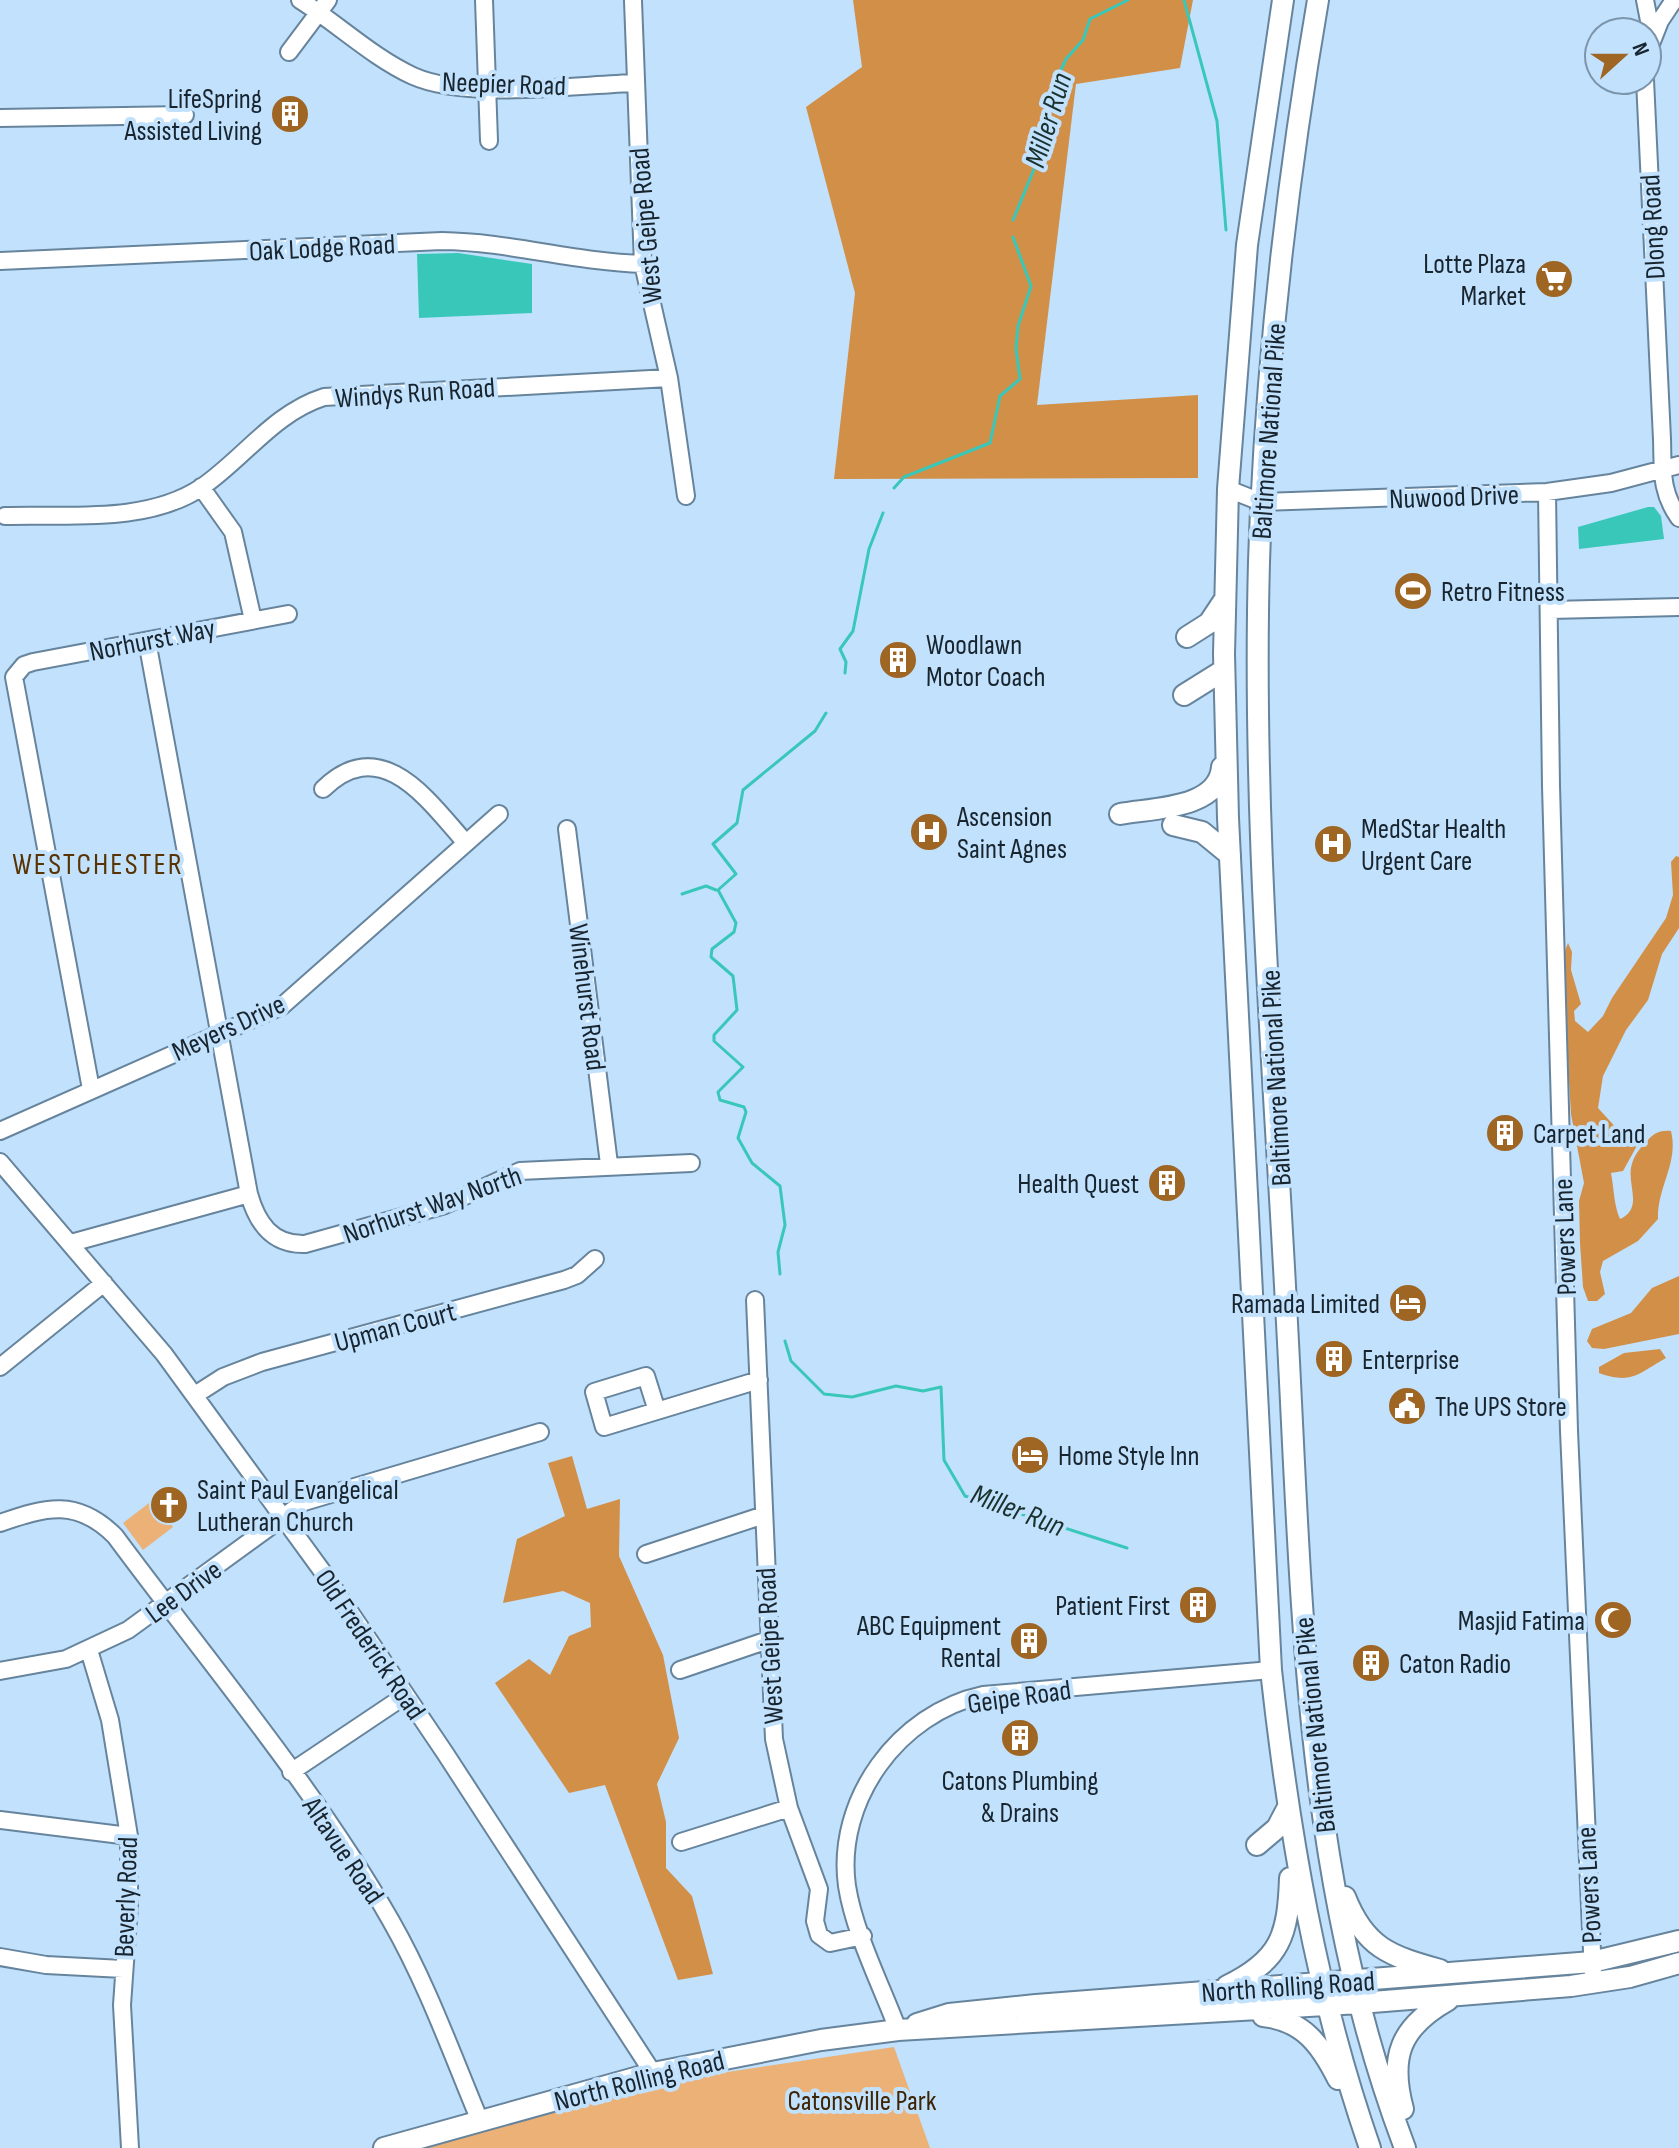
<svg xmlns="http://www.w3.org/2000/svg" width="1679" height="2148" font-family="'Sofia Sans Condensed',sans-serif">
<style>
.green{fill:#ecb177}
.forest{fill:#d28f48}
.water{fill:#39c7b9}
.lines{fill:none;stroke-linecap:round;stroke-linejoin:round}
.stream{stroke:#39c7b9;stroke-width:3}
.minor-casing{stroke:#67849d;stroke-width:20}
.major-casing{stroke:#67849d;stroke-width:24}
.minor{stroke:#fff;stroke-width:16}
.major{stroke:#fff;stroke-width:20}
.labels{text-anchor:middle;stroke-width:8;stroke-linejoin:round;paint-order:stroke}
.street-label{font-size:28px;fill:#18242e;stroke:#c1e1fd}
.poi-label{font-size:28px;fill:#18242e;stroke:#c1e1fd;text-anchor:start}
.park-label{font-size:28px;fill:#3f2404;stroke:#c1e1fd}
.water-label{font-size:30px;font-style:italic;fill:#1a312e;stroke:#c1e1fd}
.neighbourhood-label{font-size:30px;letter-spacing:2px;fill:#593301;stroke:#c1e1fd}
</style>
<rect width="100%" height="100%" fill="#c1e1fd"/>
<!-- green -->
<path class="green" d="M153,1500L173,1527L143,1550L123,1523Z
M894,2047L930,2148H401L621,2088Z"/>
<!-- forest -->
<path class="forest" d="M853,0H1193L1180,68L1076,84L1037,405L1198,395V478L834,479L855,293L806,107L862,67Z
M1676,856L1679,857V928L1662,954L1648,1000L1626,1030L1603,1076L1598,1108L1619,1131L1632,1134L1639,1142L1623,1171L1611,1173C1614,1189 1614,1206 1620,1219C1643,1208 1628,1187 1631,1168C1633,1156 1640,1148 1648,1140C1654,1133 1661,1130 1671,1131C1679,1163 1657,1187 1658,1219L1638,1241L1603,1261L1600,1272L1605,1294L1597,1301H1588L1583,1287L1580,1243L1579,1201L1584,1183L1571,1114L1562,959L1568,943L1572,952L1571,970L1581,1004L1574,1011L1575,1021L1588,1032L1603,1016L1612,998L1666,918L1673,895L1671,862Z
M1679,1276V1334L1604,1349L1592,1348L1587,1341L1592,1329L1631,1313L1652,1288Z
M1660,1349L1666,1358C1639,1373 1632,1385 1599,1373V1367L1624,1353Z
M572,1456L587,1509L620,1499L619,1556L663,1655L679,1738L657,1784L666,1822V1868L692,1896L713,1974L678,1980L605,1785L569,1793L495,1683L529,1659L550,1675L569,1636L591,1627L590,1603L563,1591L503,1603L517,1539L565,1516L548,1463Z"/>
<!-- water -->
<path class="water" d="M458,253L532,264V313L419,318L417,254Z
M1648,507H1654L1661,516L1664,539L1579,549L1578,527Z"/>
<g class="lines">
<!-- stream -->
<path class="stream" d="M1184,0L1217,121L1226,230
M1013,220L1039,157L1058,76L1066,59L1083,40L1090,19L1128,0
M894,488L904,477L990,443L1000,396L1020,379L1016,349L1018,326L1031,286L1013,237
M845,673L846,662L840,649L853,631L869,549L883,513
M682,894L706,886L716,890
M780,1274L778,1252L785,1225L780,1186L752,1163L738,1138L746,1112L744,1107L720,1100L718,1092L743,1067L714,1041V1035L737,1010L733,976L711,957L712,949L734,932L736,923L718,890L736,874L713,844L737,823L743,790L815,731L826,713
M785,1341L791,1361L824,1394L852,1397L896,1386L923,1391L941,1387L944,1460L965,1496L1127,1548"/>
<!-- minor casing -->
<g class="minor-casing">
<path id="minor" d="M300,0C338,24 372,57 413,76C467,100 574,85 635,83
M484,0L489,141
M1645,0L1652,36
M633,1L643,264L669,378L686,496
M289,52L328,0
M1647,54L1660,21L1674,0
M1645,80L1662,439C1663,470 1660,491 1679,518
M0,118L185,115
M0,261L442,241C510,242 575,262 643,264
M201,487L233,532L253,620
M1228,489L1261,502L1547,492L1611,483L1679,465
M1547,492L1551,786L1569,1431L1593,1974
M5,516C68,514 147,524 202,487C244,458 274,413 324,397L669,378
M1550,610L1679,607
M323,789C381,732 428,800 465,842
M567,829L609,1164
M91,1089L14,677L24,665L33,662L288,614
M0,1131L282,1006L499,814
M0,1162L164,1354L325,1575L445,1753L653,2073
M249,1194C257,1223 272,1245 305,1244L445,1205L520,1171L691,1163
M71,1243L249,1194L147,641
M755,1300L774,1739L789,1808L819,1889L815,1921L819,1935L830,1943L863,1936
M0,1367L104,1283
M195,1395L223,1377L262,1362L564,1280L577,1275L595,1259
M657,1411L646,1376L594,1392L604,1427L759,1380
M0,1523C46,1507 77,1498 115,1536C206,1659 315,1788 391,1921C427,1984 452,2054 480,2121
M646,1554L764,1515
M89,1650L110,1720L129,1836V1905L122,2005L130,2148
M680,1670L768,1640
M0,1671L66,1659L128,1630L304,1502L540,1432
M291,1772L406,1695
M0,1820L129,1836
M681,1842L789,1808
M0,1957L46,1965L123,1969
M898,2030C882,1987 854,1932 847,1886C835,1800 899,1713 983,1695L1271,1670"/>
</g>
<!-- major casing -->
<g class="major-casing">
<path id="major" d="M1283,0L1247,245L1228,489L1224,654L1228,818L1271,1670C1289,1833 1316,1993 1370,2148
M1318,0C1286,186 1265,373 1259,562C1252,815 1274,1070 1287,1323C1302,1602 1304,1883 1405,2148
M1187,637L1209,623L1223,602
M1184,695L1224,670
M1120,814C1153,808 1219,809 1222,767
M1173,825L1202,832L1230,855
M1257,1845L1277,1828L1287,1809
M1345,1897C1365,1948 1390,1956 1440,1970
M1227,1986C1281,1960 1288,1935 1290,1878
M1263,2016C1303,2020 1321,2045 1338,2079
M917,2024L949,2014L1036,2005L1592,1962L1679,1941
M1403,2109C1389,2057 1400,2027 1448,2000
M384,2148L653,2073L821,2040L898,2030L1360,2003L1571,1986L1630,1977L1679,1963"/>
</g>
<!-- minor -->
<use href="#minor" class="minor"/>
<!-- major -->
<use href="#major" class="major"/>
</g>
<!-- icons -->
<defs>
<g id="building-disc" transform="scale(2)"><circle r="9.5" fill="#9e6523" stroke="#c1e1fd"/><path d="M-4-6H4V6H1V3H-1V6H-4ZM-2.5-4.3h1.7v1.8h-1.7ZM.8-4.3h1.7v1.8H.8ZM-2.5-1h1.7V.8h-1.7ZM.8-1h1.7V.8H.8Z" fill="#fff"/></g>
<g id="supermarket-disc" transform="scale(2)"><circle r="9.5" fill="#9e6523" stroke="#c1e1fd"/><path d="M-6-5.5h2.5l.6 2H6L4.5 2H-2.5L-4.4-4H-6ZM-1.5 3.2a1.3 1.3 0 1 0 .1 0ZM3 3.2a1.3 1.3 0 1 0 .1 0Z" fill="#fff"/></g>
<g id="stadium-disc" transform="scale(2)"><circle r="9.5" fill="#9e6523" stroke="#c1e1fd"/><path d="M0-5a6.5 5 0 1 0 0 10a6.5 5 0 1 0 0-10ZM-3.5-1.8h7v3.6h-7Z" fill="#fff"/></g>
<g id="hospital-disc" transform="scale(2)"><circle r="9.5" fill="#9e6523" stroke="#c1e1fd"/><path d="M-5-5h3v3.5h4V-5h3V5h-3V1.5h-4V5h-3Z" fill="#fff"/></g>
<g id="hotel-disc" transform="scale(2)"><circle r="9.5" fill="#9e6523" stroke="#c1e1fd"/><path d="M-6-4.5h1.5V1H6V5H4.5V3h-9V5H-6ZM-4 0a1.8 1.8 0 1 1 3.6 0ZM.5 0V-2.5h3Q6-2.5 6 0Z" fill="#fff"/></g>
<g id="civic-disc" transform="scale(2)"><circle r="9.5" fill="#9e6523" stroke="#c1e1fd"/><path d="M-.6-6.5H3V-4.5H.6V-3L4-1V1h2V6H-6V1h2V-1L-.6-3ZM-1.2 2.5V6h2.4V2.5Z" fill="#fff"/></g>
<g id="church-disc" transform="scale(2)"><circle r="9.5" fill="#9e6523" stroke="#c1e1fd"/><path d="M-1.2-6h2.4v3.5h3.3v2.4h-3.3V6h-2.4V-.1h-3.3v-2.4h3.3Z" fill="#fff"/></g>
<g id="mosque-disc" transform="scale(2)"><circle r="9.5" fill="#9e6523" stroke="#c1e1fd"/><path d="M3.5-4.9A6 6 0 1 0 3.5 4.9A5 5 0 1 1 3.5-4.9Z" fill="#fff"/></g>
</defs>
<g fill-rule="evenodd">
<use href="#building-disc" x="290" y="114"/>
<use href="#supermarket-disc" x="1554" y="279"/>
<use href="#stadium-disc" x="1413" y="591"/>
<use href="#building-disc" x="898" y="660"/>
<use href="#hospital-disc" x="929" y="832"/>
<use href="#hospital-disc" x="1333" y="844"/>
<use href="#building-disc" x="1505" y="1133"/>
<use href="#building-disc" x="1167" y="1183"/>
<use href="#hotel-disc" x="1408" y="1303"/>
<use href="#building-disc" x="1334" y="1359"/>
<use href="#civic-disc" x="1407" y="1406"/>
<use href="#hotel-disc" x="1030" y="1455"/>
<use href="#church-disc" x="169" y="1505"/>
<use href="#building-disc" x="1198" y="1605"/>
<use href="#mosque-disc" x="1613" y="1620"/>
<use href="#building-disc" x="1029" y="1641"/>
<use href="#building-disc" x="1371" y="1663"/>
<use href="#building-disc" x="1020" y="1738"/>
</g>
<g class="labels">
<!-- street labels -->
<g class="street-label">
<text transform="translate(504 83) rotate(2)" y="10">Neepier Road</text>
<text transform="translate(645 226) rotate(-95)" y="10">West Geipe Road</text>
<text transform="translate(1652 227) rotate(-93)" y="10">Dlong Road</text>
<text transform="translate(322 247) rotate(-3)" y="10">Oak Lodge Road</text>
<text transform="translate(415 392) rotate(-4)" y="10">Windys Run Road</text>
<text transform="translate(1268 431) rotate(-86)" y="10">Baltimore National Pike</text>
<text transform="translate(1454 496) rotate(-2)" y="10">Nuwood Drive</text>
<text transform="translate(152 639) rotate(-11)" y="10">Norhurst Way</text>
<text transform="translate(588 997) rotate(83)" y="10">Winehurst Road</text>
<text transform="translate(228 1027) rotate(-25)" y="10">Meyers Drive</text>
<text transform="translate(1275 1078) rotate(-93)" y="10">Baltimore National Pike</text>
<text transform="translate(432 1204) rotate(-19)" y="10">Norhurst Way North</text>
<text transform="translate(1564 1237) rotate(-92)" y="10">Powers Lane</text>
<text transform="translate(395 1326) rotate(-15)" y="10">Upman Court</text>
<text transform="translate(183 1591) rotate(-36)" y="10">Lee Drive</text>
<text transform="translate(371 1644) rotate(56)" y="10">Old Frederick Road</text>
<text transform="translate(769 1646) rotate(-93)" y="10">West Geipe Road</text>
<text transform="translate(1019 1696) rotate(-8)" y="10">Geipe Road</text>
<text transform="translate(1314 1725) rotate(-96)" y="10">Baltimore National Pike</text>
<text transform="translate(344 1850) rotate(56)" y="10">Altavue Road</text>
<text transform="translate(1588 1885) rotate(-93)" y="10">Powers Lane</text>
<text transform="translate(125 1897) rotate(-88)" y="10">Beverly Road</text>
<text transform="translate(1288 1986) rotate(-4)" y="10">North Rolling Road</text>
<text transform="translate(639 2080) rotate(-14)" y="10">North Rolling Road</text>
</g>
<!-- poi labels -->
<g class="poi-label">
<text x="262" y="108" text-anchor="end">LifeSpring<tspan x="262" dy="32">Assisted Living</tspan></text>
<text x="1526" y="273" text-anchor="end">Lotte Plaza<tspan x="1526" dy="32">Market</tspan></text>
<text x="1441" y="601">Retro Fitness</text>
<text x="926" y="654">Woodlawn<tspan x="926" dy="32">Motor Coach</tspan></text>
<text x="957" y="826">Ascension<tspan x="957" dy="32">Saint Agnes</tspan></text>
<text x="1361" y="838">MedStar Health<tspan x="1361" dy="32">Urgent Care</tspan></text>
<text x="1533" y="1143">Carpet Land</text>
<text x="1139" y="1193" text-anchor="end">Health Quest</text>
<text x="1380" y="1313" text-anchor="end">Ramada Limited</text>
<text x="1362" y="1369">Enterprise</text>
<text x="1435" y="1416">The UPS Store</text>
<text x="1058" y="1465">Home Style Inn</text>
<text x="197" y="1499">Saint Paul Evangelical<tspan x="197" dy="32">Lutheran Church</tspan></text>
<text x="1170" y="1615" text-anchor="end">Patient First</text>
<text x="1585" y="1630" text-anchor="end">Masjid Fatima</text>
<text x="1001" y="1635" text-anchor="end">ABC Equipment<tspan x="1001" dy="32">Rental</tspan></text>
<text x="1399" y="1673">Caton Radio</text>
<text x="1020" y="1790" text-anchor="middle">Catons Plumbing<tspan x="1020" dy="32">&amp; Drains</tspan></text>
</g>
<!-- park labels -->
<g class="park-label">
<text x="862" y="2110">Catonsville Park</text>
</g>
<!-- water labels -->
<g class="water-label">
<text transform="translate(1048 120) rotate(-73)" y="10">Miller Run</text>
<text transform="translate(1018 1510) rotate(21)" y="10">Miller Run</text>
</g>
<!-- neighbourhood labels -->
<g class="neighbourhood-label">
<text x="98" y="874">WESTCHESTER</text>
</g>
</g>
<!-- north arrow -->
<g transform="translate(1623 56) rotate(69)"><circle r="38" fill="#c1e1fd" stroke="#7d95aa" stroke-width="2"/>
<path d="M0-6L14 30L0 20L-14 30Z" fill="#9e6523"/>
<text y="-12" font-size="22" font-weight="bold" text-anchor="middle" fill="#18242e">N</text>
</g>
</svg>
